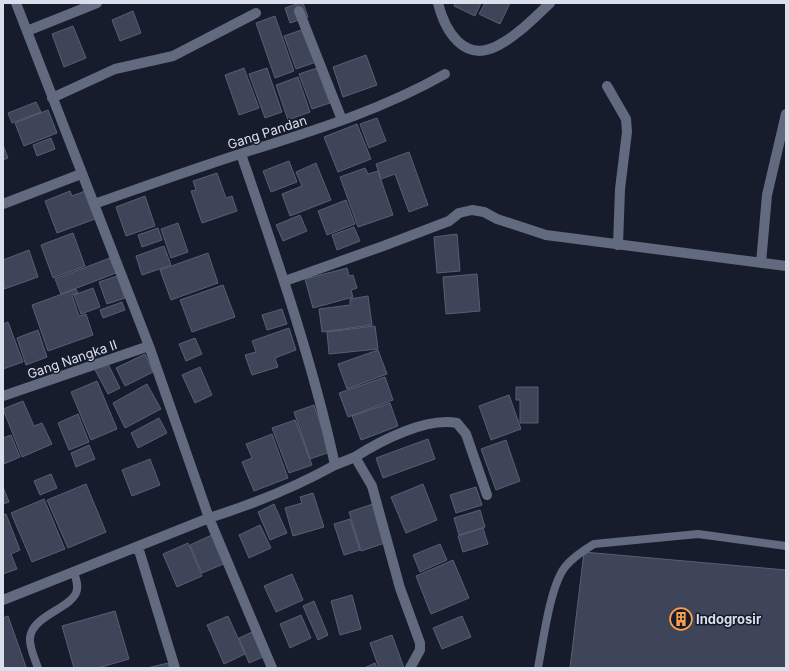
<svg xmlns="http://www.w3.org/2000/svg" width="789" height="671" font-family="Inter,sans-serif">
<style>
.building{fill:#3e4558;stroke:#575f73}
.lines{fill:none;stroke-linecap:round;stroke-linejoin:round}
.service{stroke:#626a7f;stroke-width:8}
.minor{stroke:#626a7f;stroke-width:10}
.labels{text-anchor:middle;stroke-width:3;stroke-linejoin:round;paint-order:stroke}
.street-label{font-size:13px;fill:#dadfeb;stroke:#171c2d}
.poi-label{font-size:13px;font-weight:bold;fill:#dadfeb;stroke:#171c2d;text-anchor:start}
</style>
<rect width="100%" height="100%" fill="#171c2d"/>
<!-- building -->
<path class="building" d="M300,3H303L308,17L290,23L285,8Z
M455,3H481L475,16L454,6Z
M485,3H510L500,24L479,14Z
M133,11L141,33L120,41L112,20Z
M275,16L294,71L275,78L256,23Z
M73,26L86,58L64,67L52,34Z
M307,28L319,61L296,69L284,36Z
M366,55L377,85L343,97L333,67Z
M244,68L259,108L239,115L225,75Z
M267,68L282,112L265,118L249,74Z
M317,68L330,103L312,109L299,74Z
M298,77L310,112L288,120L276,85Z
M36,102L41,112L12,123L8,113Z
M48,110L57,133L24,146L15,123Z
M377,118L386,141L369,148L360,124Z
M357,124L371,159L338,172L324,137Z
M51,138L55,149L37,156L33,145Z
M3,145L8,158L3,160Z
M409,152L428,205L409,212L395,174L381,179L376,164Z
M289,161L297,182L271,192L263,171Z
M316,163L331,200L290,216L282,194L302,186L296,172Z
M365,168L368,174L378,171L393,215L358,227L340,177Z
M217,173L226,198L232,196L237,211L202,223L191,191L196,190L193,181Z
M70,191L72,196L85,191L95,219L57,233L45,201Z
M145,196L155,226L126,236L116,207Z
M346,200L355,224L327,235L318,211Z
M300,215L307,231L283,241L276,225Z
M178,223L188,252L171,258L161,229Z
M354,227L360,241L337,250L332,235Z
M158,228L162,240L142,247L138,235Z
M73,233L85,266L53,278L41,245Z
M457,234L460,271L437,273L434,237Z
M164,246L171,265L142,275L136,256Z
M29,250L38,277L4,289L3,260Z
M208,253L218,283L171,300L160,270Z
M110,258L116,273L61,294L55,279Z
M347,268L349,276L353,275L357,288L351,290L353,297L313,308L305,279Z
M477,274L480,311L446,314L443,277Z
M117,276L125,298L107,304L99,282Z
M223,285L235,317L192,332L180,300Z
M93,288L100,307L81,314L74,295Z
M76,289L78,293L72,295L79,316L86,314L93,335L48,351L32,305Z
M368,296L372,325L322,332L319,309L350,305V299Z
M122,302L125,310L103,318L100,310Z
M282,309L287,324L267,330L262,315Z
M8,322L23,362L3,369V324Z
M375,326L378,349L329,354L327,332Z
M289,328L296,350L275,358L278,367L252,375L245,355L256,352L252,341Z
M38,330L47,357L26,365L17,338Z
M195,338L202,354L186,361L179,344Z
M378,350L387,374L347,389L338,364Z
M145,354L153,372L125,386L116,368Z
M107,362L120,388L108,394L94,368Z
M200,367L212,395L195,403L182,375Z
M385,377L393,400L348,417L339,393Z
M97,381L117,429L91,440L71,392Z
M147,384L161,409L125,428L113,403Z
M516,387H538V423H520V400H516Z
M509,395L521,429L491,440L479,406Z
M23,401L34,426L42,423L52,444L22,457L3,409Z
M390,403L398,426L361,440L352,416Z
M314,405L330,452L310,459L294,412Z
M78,414L89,442L69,450L58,423Z
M159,418L167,433L138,448L131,433Z
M295,420L312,465L289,473L272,428Z
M272,434L288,478L254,491L242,462L252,458L246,444Z
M11,435L20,457L4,464L3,438Z
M428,439L435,459L383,478L376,458Z
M506,440L520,481L496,490L481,449Z
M89,445L95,459L76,467L71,453Z
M150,459L160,485L132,496L122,470Z
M51,474L57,488L40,495L34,481Z
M86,484L106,532L68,548L47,500Z
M423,484L437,520L406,533L391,497Z
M3,487L9,502L3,504Z
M476,487L482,505L456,513L450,495Z
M313,493L324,527L293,536L285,508L302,503L300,497Z
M44,499L65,549L32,562L11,513Z
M274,504L287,533L270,540L258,512Z
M373,504L385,543L361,551L349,512Z
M480,510L485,527L459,535L454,518Z
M6,514L20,550L11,554L17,569L3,574V515Z
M350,519L360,550L344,555L334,524Z
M260,525L271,548L249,558L239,535Z
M483,528L488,544L463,552L458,536Z
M214,534L226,563L202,573L190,545Z
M188,543L202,576L177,587L163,554Z
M440,544L447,560L420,572L413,555Z
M584,552L786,570V668H570Z
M453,560L469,598L431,614L416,576Z
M292,574L303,600L276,612L264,586Z
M352,595L361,629L340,635L331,601Z
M314,601L328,635L318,640L303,606Z
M115,611L129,659L98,668H74L62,626Z
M301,615L311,638L290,648L280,624Z
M8,616L26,667L24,668H3V618Z
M228,616L245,654L224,664L207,625Z
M462,616L471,637L442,649L433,628Z
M252,632L263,657L249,663L239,638Z
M392,635L404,668H379L370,643Z
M168,663L169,668H147Z
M375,663L377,668H364Z"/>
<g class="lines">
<!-- service -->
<path class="service" d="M38,668C35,659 29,647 30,638C32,616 69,609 76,593C79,586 76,579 74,572
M538,668C543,642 550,586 565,567C573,557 584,550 594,544L698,534L786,546"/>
<!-- minor -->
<path class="minor" d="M438,3C445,31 464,63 497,46C517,36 534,18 550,3
M299,11L342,120
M27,31L97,3
M607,86L626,119L627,132L620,189L618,245
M52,98L115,69L173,56L256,13
M241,154C276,256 312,359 335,465C294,488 253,504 209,518L272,668
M3,204L81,174
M94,204C143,187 193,169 243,153C312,131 382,110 445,74
M761,263L767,195L786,114
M285,281L386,245L449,221L459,213L472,210L484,212L497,219L546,235L786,266
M3,396L149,346
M355,457C380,441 426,417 457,423L466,434L487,495
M335,465L355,457L372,486L400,588L420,643V650L410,668
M138,547L175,668
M3,600L209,518L149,346L16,3"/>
</g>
<!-- icons -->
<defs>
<g id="building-ring" transform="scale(1.15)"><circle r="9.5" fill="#171c2d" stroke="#fa9f4e" stroke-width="1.5"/><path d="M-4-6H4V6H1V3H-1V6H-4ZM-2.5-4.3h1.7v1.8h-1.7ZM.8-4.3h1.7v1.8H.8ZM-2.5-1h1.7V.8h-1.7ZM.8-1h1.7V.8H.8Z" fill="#fa9f4e"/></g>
</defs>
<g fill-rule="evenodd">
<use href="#building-ring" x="681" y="619"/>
</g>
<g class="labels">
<!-- street labels -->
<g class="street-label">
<text transform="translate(267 132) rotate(-18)" y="5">Gang Pandan</text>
<text transform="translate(72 359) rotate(-19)" y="5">Gang Nangka II</text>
</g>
<!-- poi labels -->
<g class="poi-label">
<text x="696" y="624">Indogrosir</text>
</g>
</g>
<!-- border -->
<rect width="789" height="671" fill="none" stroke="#dadfeb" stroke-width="8"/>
</svg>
